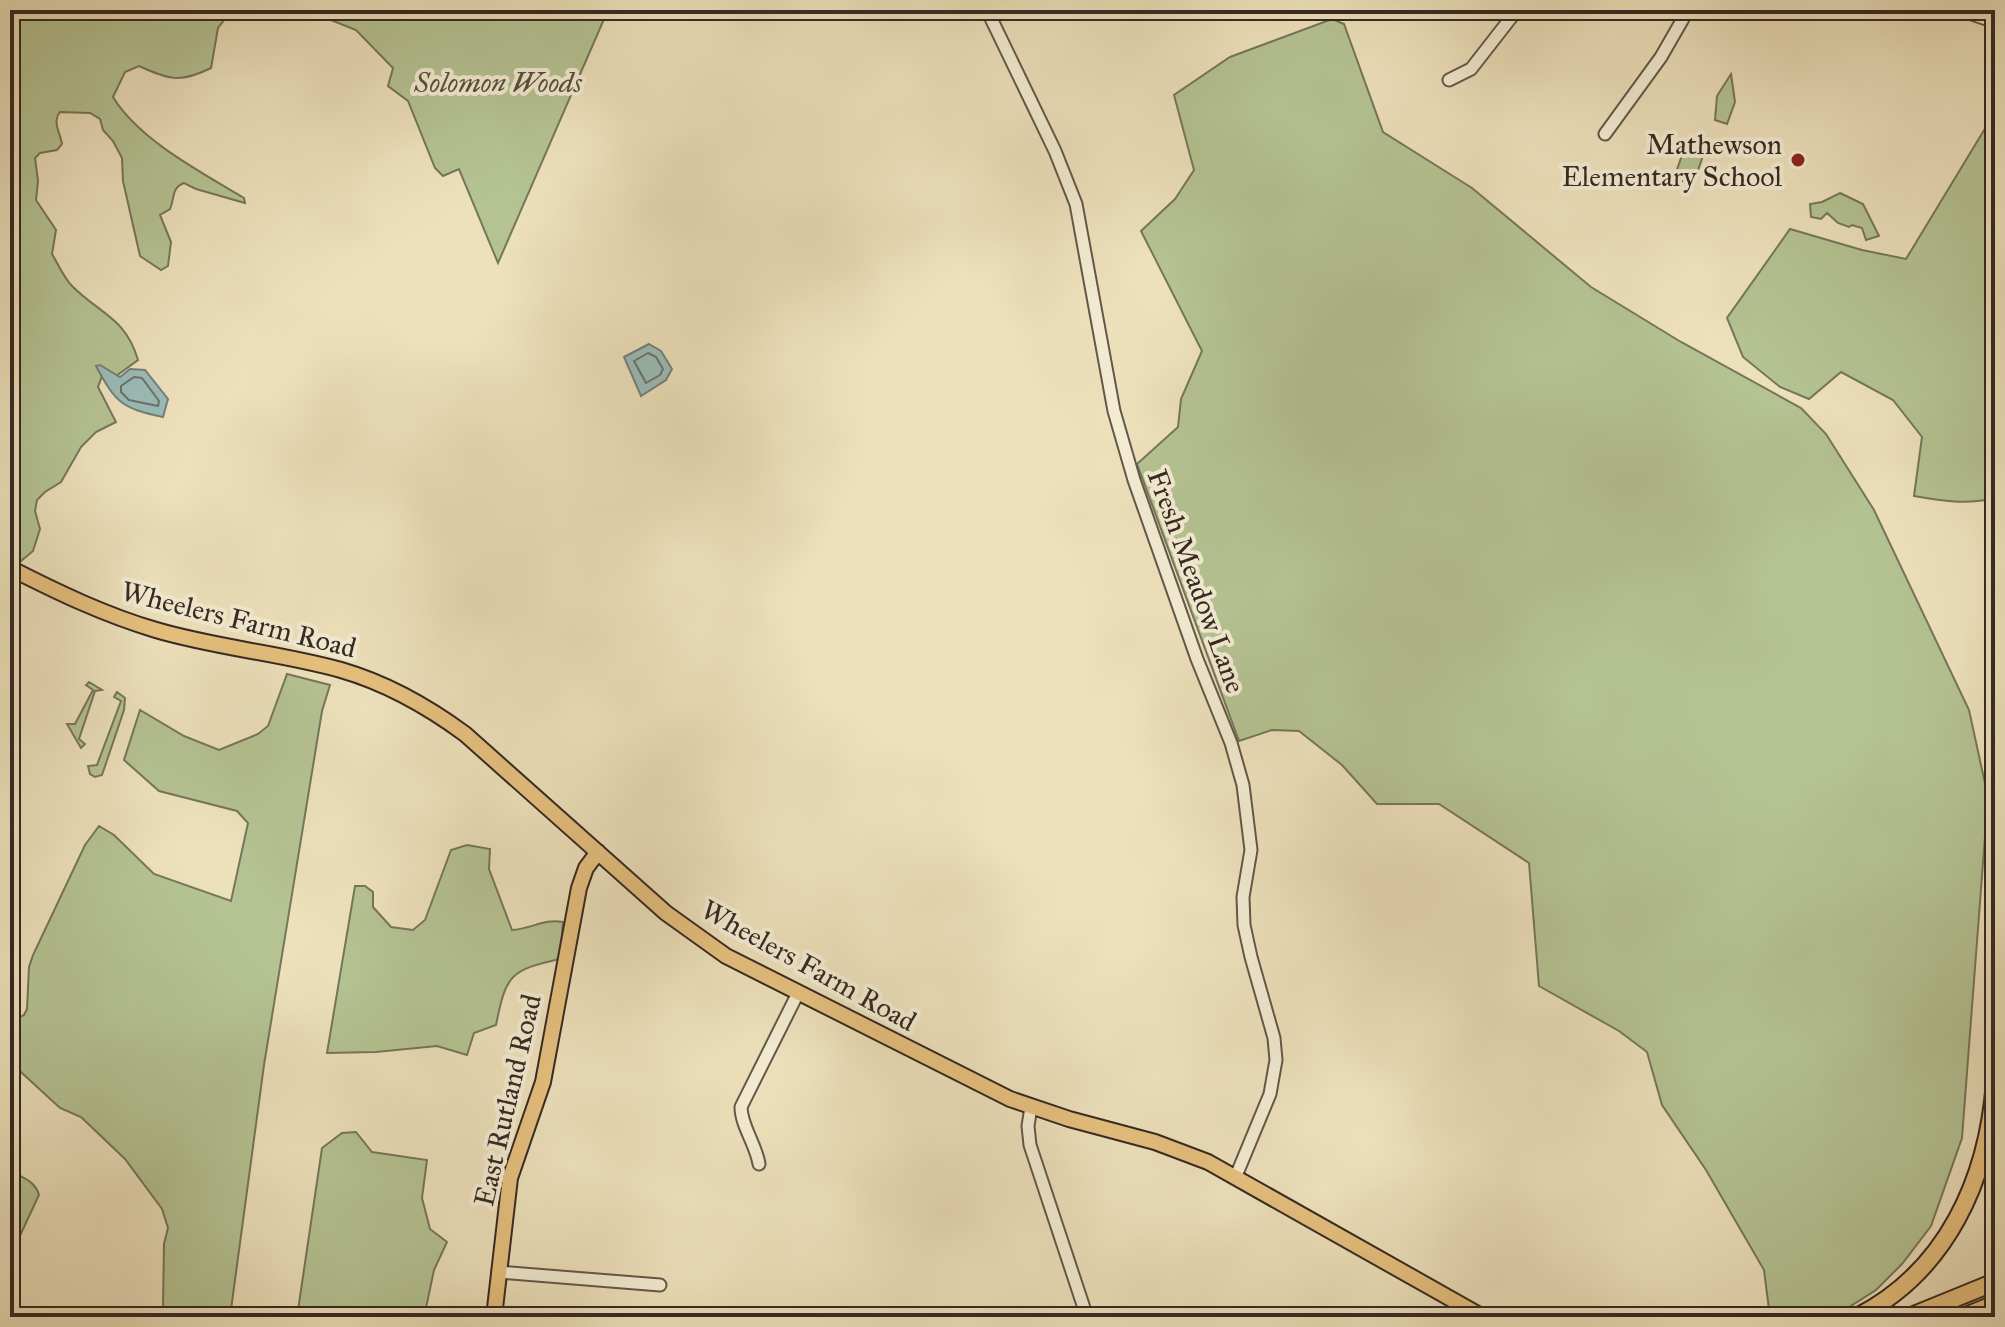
<svg xmlns="http://www.w3.org/2000/svg" width="2005" height="1327" font-family="'IM FELL Great Primer',serif">
<style>
.green{fill:#b5c393;stroke:#75765b;stroke-width:2}
.water{fill:#9bbcb7;stroke:#72817c;stroke-width:2}
.lines{fill:none;stroke-linecap:round;stroke-linejoin:round}
.shore{stroke:#68726d;stroke-width:2}
.minor-casing{stroke:#635749;stroke-width:15}
.major-casing{stroke:#352923;stroke-width:18}
.highway-casing{stroke:#352923;stroke-width:20}
.minor{stroke:#f3ecd3;stroke-width:11}
.major{stroke:#e6c07e;stroke-width:14}
.highway{stroke:#e6c07e;stroke-width:16}
.poi-dot{fill:#8f2418;stroke:#f3ecd3;stroke-width:3}
.labels{text-anchor:middle;stroke-width:8;stroke-linejoin:round;paint-order:stroke}
.park-label{font-size:28px;font-style:italic;fill:#55503f;stroke:#f3ecd3}
.poi-label{font-size:28px;fill:#352923;stroke:#f3ecd3;text-anchor:end}
.street-label{font-size:28px;fill:#352923;stroke:#f3ecd3}
</style>
<rect width="100%" height="100%" fill="#ede1bc"/>
<filter id="stains"><feTurbulence type="fractalNoise" baseFrequency=".0025" numOctaves="4"/><feColorMatrix values="0 0 0 0 .2 0 0 0 0 .09 0 0 0 0 .02 0 0 0 .5 -.17"/></filter>
<radialGradient id="worn" r=".72"><stop offset=".6" stop-color="#630" stop-opacity="0"/><stop offset="1" stop-color="#630" stop-opacity=".3"/></radialGradient>
<!-- green -->
<path class="green" d="M10,10H232L218,28L211,68C181,83 169,80 139,66L125,72L113,97C139,140 201,172 244,198L245,203L196,189L184,183C171,188 175,198 170,209L160,215L171,242L168,266L161,270L140,256L123,181L122,158L113,141L103,130L100,119L90,113L60,112C52,122 60,132 62,144L57,150L40,153L35,158L38,181L36,200L56,230L52,254C58,264 64,278 72,286C100,314 126,318 138,360L116,376L100,373L102,376L98,387L116,422L96,432L81,447L61,482L45,492L37,500L35,511L40,529L33,551L21,561L10,555Z
M306,10H608L498,263L459,169L443,176L435,168L408,101L388,86L393,68L356,30Z
M1332,19L1344,24L1383,132L1472,188L1591,287L1681,342L1801,408L1826,434L1874,510L1969,710L1988,797L1962,1138L1931,1226L1902,1264L1876,1290L1846,1309L1822,1317H1770L1764,1270L1706,1170L1662,1105L1647,1052L1619,1031L1539,986L1529,863L1439,804H1377L1342,765L1299,731L1272,730L1239,741L1137,464L1178,427L1181,399L1202,351L1141,231L1175,199L1194,170L1174,95L1230,57Z
M1731,74L1735,102L1727,124L1715,120L1717,96Z
M1995,112V498C1967,505 1942,501 1914,496L1922,437L1893,400L1841,372L1809,399L1780,387L1743,357L1727,318L1790,229L1862,250L1906,259Z
M1686,144L1705,150L1693,185L1674,178Z
M1840,193L1863,204L1879,236L1866,240L1862,228L1852,225L1849,227L1838,223L1827,213L1821,219L1811,217L1810,204L1822,202Z
M287,674L330,685L322,711L264,1065L230,1317H170L163,1305L164,1244L168,1228L162,1209L125,1159L81,1117L60,1108L10,1062V1022L24,1015L27,1009L29,967L33,955L85,845L99,826L114,835L154,874L231,901L248,823L237,811L159,791L124,760L140,710L184,736L219,750L258,734L268,726Z
M89,682L102,690L95,691L79,739L85,744L81,748L67,724H75L93,690L86,685Z
M117,692L125,698L124,710L102,775L95,777L90,774L88,766L97,765L121,701L114,697Z
M467,845L490,849L489,869L512,930C531,929 545,918 563,922L560,959C510,970 506,975 496,1025L474,1033L467,1055L437,1046L376,1052L327,1053L355,886H365L373,892V907L391,927L413,930L425,920L451,850Z
M356,1132L372,1152L427,1160L422,1198L430,1229L447,1242L434,1270L426,1308L438,1317H297L322,1148L342,1133Z
M10,1170C21,1178 35,1180 39,1195L10,1257Z"/>
<!-- water -->
<path class="water" d="M649,344L661,351L672,369L666,380L641,396L624,357Z
M100,365L120,377L130,369L145,370L168,399L163,417C121,408 116,403 96,366Z"/>
<g class="lines">
<!-- shore -->
<path class="shore" d="M648,353L656,357L663,369L660,375L646,383L634,361Z
M134,377L142,378L159,401L158,406L129,400L121,392V386Z"/>
<!-- minor casing -->
<g class="minor-casing">
<path id="minor" d="M987,10L1055,151L1076,204L1114,411L1134,480L1197,659L1231,743L1243,785L1251,850L1243,897L1244,925L1251,957L1274,1038L1276,1060L1270,1094L1236,1176
M1960,10L1995,22
M1449,80L1471,69L1517,10
M1605,134L1661,57L1688,10
M1031,1107L1028,1126L1030,1145L1087,1317
M759,1164C756,1144 741,1126 741,1107L798,993
M498,1272L660,1285"/>
</g>
<!-- major casing -->
<g class="major-casing">
<path id="major" d="M10,568C57,592 105,615 156,630C217,648 280,653 341,670C386,683 427,706 465,734L666,913L726,956L1010,1099L1069,1119L1155,1142L1208,1162L1483,1317
M494,1317L510,1178L543,1082L579,888L586,868L598,852"/>
</g>
<!-- highway casing -->
<g class="highway-casing">
<path id="highway" d="M1857,1317C1947,1271 1988,1179 1995,1081
M1909,1317L1995,1282
M1963,1317L1995,1304"/>
</g>
<!-- minor -->
<use href="#minor" class="minor"/>
<!-- major -->
<use href="#major" class="major"/>
<!-- highway -->
<use href="#highway" class="highway"/>
</g>
<!-- markers -->
<circle class="poi-dot" cx="1798" cy="160" r="8"/>
<g class="labels">
<!-- park labels -->
<g class="park-label">
<text x="498" y="92">Solomon Woods</text>
</g>
<!-- poi labels -->
<g class="poi-label">
<text x="1782" y="154">Mathewson<tspan x="1782" dy="32">Elementary School</tspan></text>
</g>
<!-- street labels -->
<g class="street-label">
<text transform="translate(1197 581) rotate(70)" y="10">Fresh Meadow Lane</text>
<text transform="translate(239 619) rotate(14)" y="10">Wheelers Farm Road</text>
<text transform="translate(809 965) rotate(29)" y="10">Wheelers Farm Road</text>
<text transform="translate(507 1100) rotate(-77)" y="10">East Rutland Road</text>
</g>
</g>
<!-- margin -->
<rect width="2005" height="1327" fill="none" stroke="#ede1bc" stroke-width="40"/>
<rect x="12" y="12" width="1981" height="1303" fill="none" stroke="#352923" stroke-width="4"/>
<rect x="20" y="20" width="1965" height="1287" fill="none" stroke="#352923" stroke-width="2"/>
<rect width="100%" height="100%" filter="url(#stains)"/>
<rect width="100%" height="100%" fill="url(#worn)"/>
</svg>
